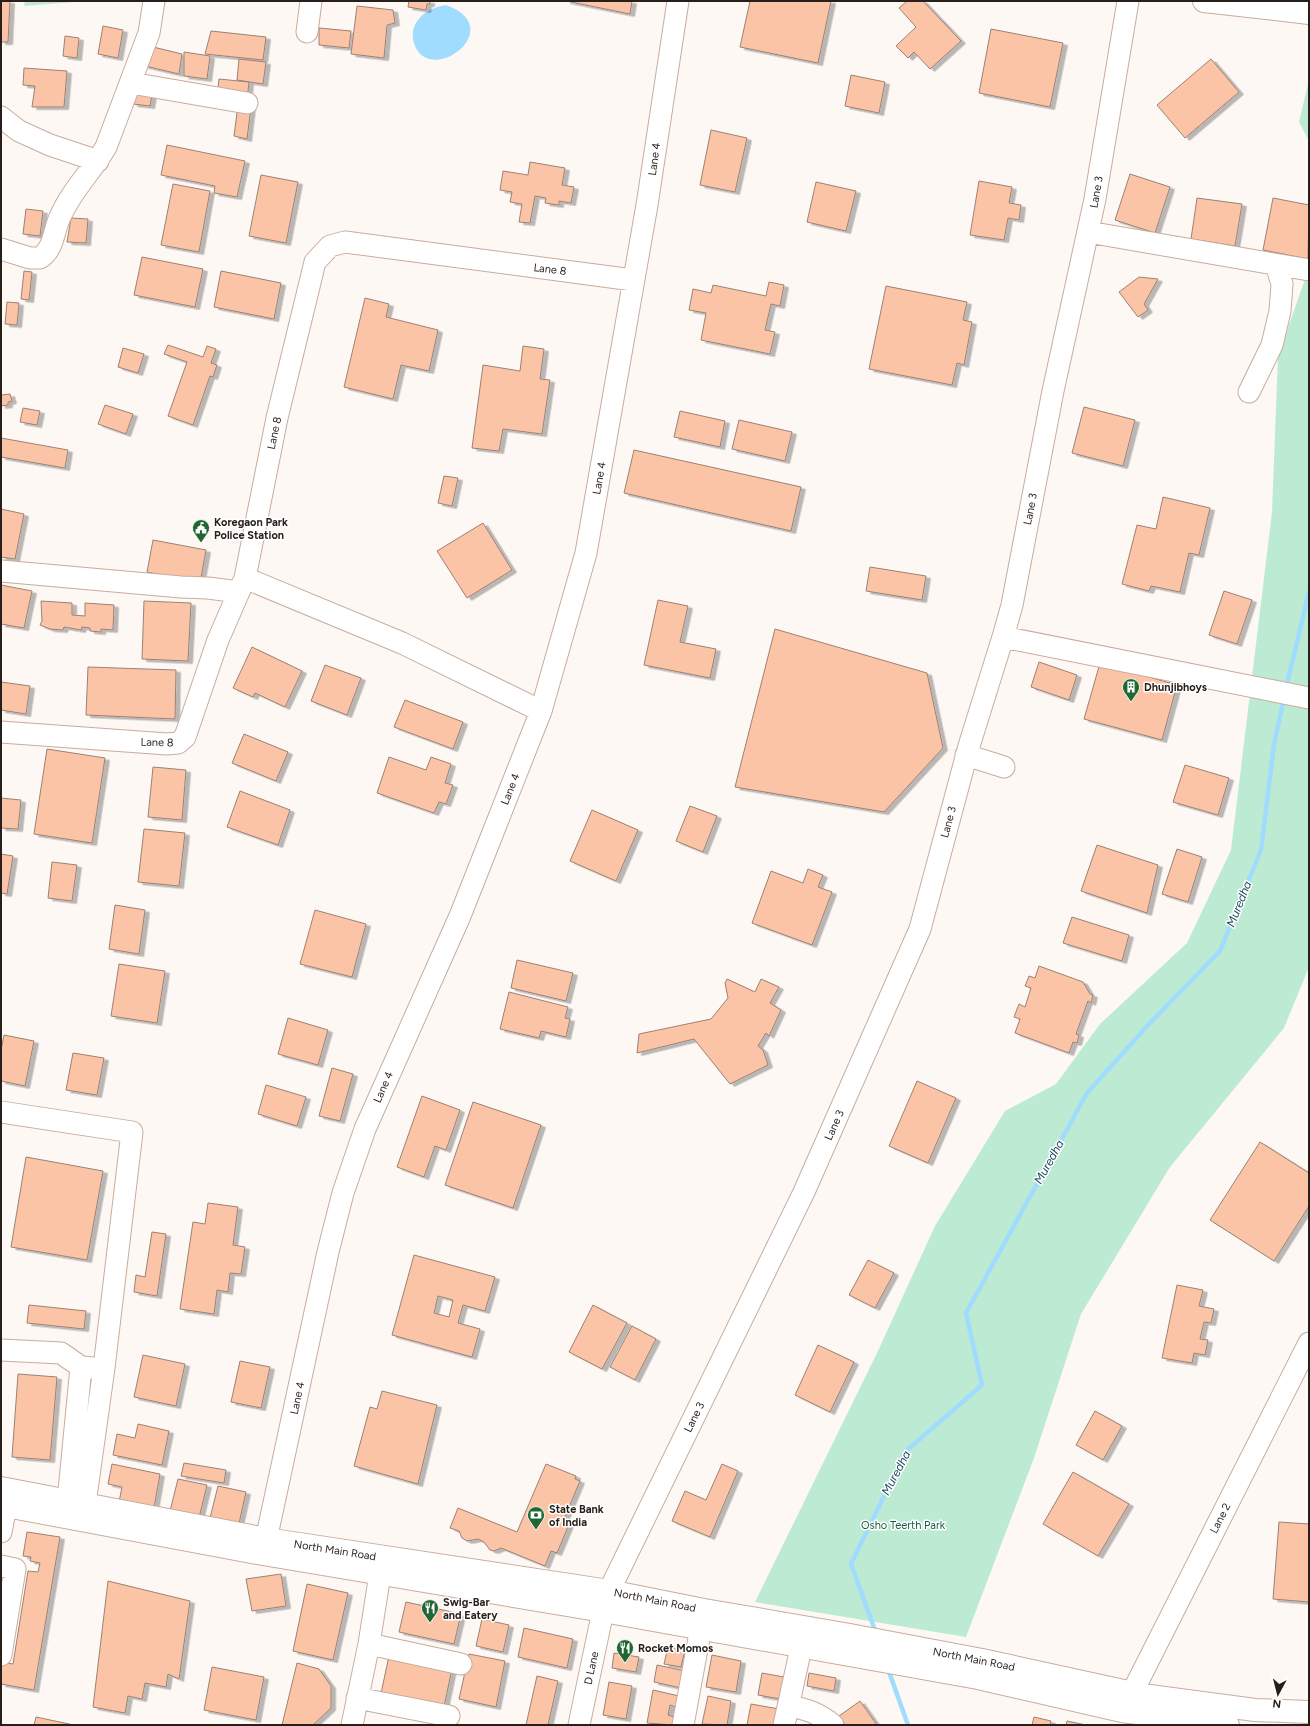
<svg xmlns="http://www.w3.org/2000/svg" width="1310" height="1726" font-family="Figtree,sans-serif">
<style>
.green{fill:#bdead2}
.water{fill:#a0dcfd}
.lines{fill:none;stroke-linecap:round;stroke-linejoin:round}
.stream{stroke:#a0dcfd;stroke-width:4.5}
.building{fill:#fcc4a6;stroke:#9b8173;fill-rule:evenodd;filter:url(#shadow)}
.minor-casing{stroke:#c8ac9e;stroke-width:23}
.major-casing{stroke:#c8ac9e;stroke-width:24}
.minor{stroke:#fff;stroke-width:21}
.major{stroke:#fff;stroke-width:22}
.labels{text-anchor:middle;stroke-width:3;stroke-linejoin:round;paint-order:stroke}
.street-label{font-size:11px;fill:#291f1a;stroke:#fff}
.poi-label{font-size:11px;font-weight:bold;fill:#291f1a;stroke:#fff;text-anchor:start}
.park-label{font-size:11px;fill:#155e40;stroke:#fff}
.water-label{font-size:12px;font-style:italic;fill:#1d4c63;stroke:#fff}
</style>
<defs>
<filter id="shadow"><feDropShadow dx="4.5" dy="2.5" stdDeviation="0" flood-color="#0004"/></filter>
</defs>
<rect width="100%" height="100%" fill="#fef8f5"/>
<!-- green -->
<path class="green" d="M25,1H87L24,6Z
M1309,80V141L1299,122Z
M1309,268V967L1284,1028L1170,1167L1081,1314L1034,1458L966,1637L755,1602L877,1353L935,1226L1005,1111L1056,1084L1100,1024L1187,943L1231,850L1272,512L1278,356Z"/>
<!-- water -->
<path class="water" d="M446,5C509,28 432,86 415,46C406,24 425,8 446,5Z"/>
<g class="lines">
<!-- stream -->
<path class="stream" d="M1286,688L1309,592
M876,1633L851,1564L906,1451L982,1385L966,1313L1087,1093L1149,1024L1220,951L1261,850L1274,744L1284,699
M888,1669L908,1725"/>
</g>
<!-- building -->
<path class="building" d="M1,1H10L8,42H1Z
M409,1H430V4H427L426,10L408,7Z
M566,1H632L630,14Z
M750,1H831L818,63L740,47Z
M907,1H923L961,41L930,69L914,52L908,58L896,46L916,27L899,8Z
M357,6L393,10L395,23L387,25L384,58L351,54Z
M103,26L123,30L118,58L98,54Z
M319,28L351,31L349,48L319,45Z
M991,29L1063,43L1050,107L979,93Z
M211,31L266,37L263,60L205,54Z
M65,36L79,38L77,58L63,56Z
M149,46L182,54L179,74L141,65Z
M184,52L210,56L207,79L184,76Z
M239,59L266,62L263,84L237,80Z
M1211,59L1239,92L1185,138L1157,105Z
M24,68L67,71L64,107H32L35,86L23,85Z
M851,75L885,82L879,113L845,106Z
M219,79L249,82L247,100L217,97Z
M135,93L152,95L150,106L133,104Z
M238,105L251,107L247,139L234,136Z
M711,130L747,138L735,192L700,185Z
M167,145L245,161L237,197L214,193L215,186L161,175Z
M530,162L565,168L562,185L574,187L571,203L559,201V205L545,203L546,198L535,196L530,223L519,222L522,204L510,202L512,192L500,190L503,171L528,175Z
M1130,174L1170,187L1155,233L1115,220Z
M261,175L298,182L286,243L249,236Z
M979,181L1012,187L1009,203L1021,205L1019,220L1008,218L1004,240L970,235Z
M816,182L856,191L846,231L807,222Z
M173,184L210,191L199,252L161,245Z
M1197,198L1242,204L1235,246L1191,239Z
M1273,198L1309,205L1308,259L1263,250Z
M26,209L43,211L40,236L23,234Z
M71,218L88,219L86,243L67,242Z
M142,257L203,269L195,307L134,295Z
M24,271L32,272L29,300L21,299Z
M221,271L281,283L274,319L214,307Z
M1139,277L1158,279L1144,304L1148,310L1138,317L1119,292Z
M769,282L784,285L780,306L771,304L765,330L775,332L770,354L701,340L706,313L689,310L693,289L711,293L713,285L766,296Z
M886,286L967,302L963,320L972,322L964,365L957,363L952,385L869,369Z
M365,298L389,304L386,317L438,330L429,371L401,365L393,399L344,387Z
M7,302L19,303L17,325L5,324Z
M168,345L203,357L207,346L216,349L211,363L217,365L213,377L210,376L193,425L168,416L187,362L164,354Z
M523,346L544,349L540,379L550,380L542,434L503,429L499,451L472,448L483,365L520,371Z
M123,348L144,354L138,373L118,367Z
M10,394L12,401L8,402V405L1,406V395Z
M105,405L133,414L126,434L98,424Z
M1084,407L1135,420L1123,466L1072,453Z
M23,408L40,411L37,425L20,422Z
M680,411L725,421L720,447L674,437Z
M739,420L792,432L785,461L732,449Z
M1,438L68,450L65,468L1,457Z
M634,450L801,487L791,531L624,493Z
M444,476L458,478L452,506L438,503Z
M1163,497L1210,508L1199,555L1189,553L1180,592L1151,586L1149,591L1122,584L1137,525L1156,529Z
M1,509L24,514L15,559L1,557Z
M483,523L512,570L467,598L437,551Z
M153,540L206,550L200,583L147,572Z
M870,567L926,576L922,600L866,591Z
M1,585L32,591L24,628L1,624Z
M1224,591L1252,600L1237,644L1209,635Z
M658,600L688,606L680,642L716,649L710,678L644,665Z
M41,601L72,603V615L85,616V603L114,605L113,630L101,629V632L90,631V628L82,627L81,630L64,627L63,630L50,629L40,625L42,621Z
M144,601L191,603L188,661L142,659Z
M775,629L927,673L943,748L884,812L735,787Z
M252,647L302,671L285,707L255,693L253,697L233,688Z
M1039,662L1077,675L1069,700L1031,687Z
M1100,663L1177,685L1162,740L1084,719Z
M325,665L361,678L347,715L311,701Z
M88,667L176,670L175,719L86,715Z
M1,682L30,686L26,714L1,710Z
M405,700L463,722L453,749L394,727Z
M244,734L288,752L276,781L232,763Z
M47,749L105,758L92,843L34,834Z
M389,757L426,770L431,757L451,764L445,783L453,785L446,804L439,802L434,813L377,793Z
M1185,765L1229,778L1218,815L1173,802Z
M153,767L186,770L182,820L148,817Z
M240,791L290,810L278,845L227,827Z
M1,798L21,800L18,829L1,828Z
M690,806L717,816L703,852L676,841Z
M592,810L638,830L616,881L570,861Z
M144,829L185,833L179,886L138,882Z
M1097,845L1158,865L1147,913L1081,891Z
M1177,849L1202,857L1188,902L1162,894Z
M1,854L13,856L7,894L1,893Z
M52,862L77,865L72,901L48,898Z
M808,869L823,875L818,887L832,892L812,945L752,923L771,871L803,883Z
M115,905L145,910L139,954L109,949Z
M315,910L366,924L352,977L300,964Z
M1072,917L1129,935L1122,961L1063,943Z
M517,960L573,973L566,1001L511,988Z
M119,964L165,971L157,1023L111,1016Z
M1039,966L1083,982L1090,994L1093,995L1091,1003L1088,1001L1076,1034L1079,1035L1077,1043L1073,1042L1069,1053L1015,1033L1020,1019L1014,1017L1019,1004L1025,1007L1031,988L1025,986L1029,976L1035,978Z
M727,979L755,992L761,979L779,987L770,1003L781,1010L769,1036L766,1033L758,1046L763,1050L768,1065L730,1084L694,1039L637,1053L639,1034L711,1019L728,998L725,983Z
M509,992L568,1007L565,1018L570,1019L566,1037L541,1031L539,1038L500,1029Z
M288,1018L328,1030L318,1065L278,1054Z
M4,1035L34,1041L25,1086L1,1081V1050Z
M73,1053L104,1058L97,1095L66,1090Z
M332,1068L353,1074L340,1121L319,1116Z
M917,1081L956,1098L928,1163L889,1146Z
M266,1085L306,1097L297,1126L258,1114Z
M422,1096L460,1110L446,1150L435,1146L424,1177L397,1167Z
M473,1102L541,1125L513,1208L445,1185Z
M1260,1142L1309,1173V1206L1274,1261L1210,1220Z
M26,1157L103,1171L87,1260L11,1247Z
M208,1203L238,1207L233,1245L245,1247L241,1274L230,1273L228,1292L217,1290L214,1314L180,1309L193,1222L205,1224Z
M152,1232L166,1234L157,1296L134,1292L136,1275L145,1277Z
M414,1255L495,1277L485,1311L463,1305L458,1323L480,1329L472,1357L392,1335ZM438,1296L453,1300L449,1317L434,1313Z
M868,1260L894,1273L875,1308L849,1295Z
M1177,1285L1203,1290L1199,1306L1214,1309L1211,1323L1204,1322L1200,1339L1208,1340L1205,1355L1194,1353L1192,1363L1162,1358Z
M29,1305L86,1311L84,1329L27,1323Z
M593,1305L627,1323L602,1369L569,1352Z
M632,1326L656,1339L635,1380L610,1367Z
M818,1345L854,1362L830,1412L795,1395Z
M143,1355L185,1364L176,1406L134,1397Z
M240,1361L270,1367L261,1408L231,1402Z
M18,1374L57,1377L50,1460L12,1457Z
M382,1391L437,1405L418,1484L354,1466L370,1407L377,1409Z
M1095,1411L1122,1426L1103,1460L1076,1445Z
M138,1424L169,1431L162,1465L113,1455L117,1434L135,1438Z
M184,1463L226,1470L224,1483L181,1476Z
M112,1464L160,1474L154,1508L119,1502L122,1487L108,1484Z
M546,1464L576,1476L575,1479L580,1481L564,1519L570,1522L557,1553L551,1551L545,1566L501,1548L494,1551L490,1550L484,1542L478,1539L467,1541L462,1538L459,1531L450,1528L458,1508L517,1532Z
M722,1464L738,1471L710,1537L672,1521L685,1491L706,1500Z
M1073,1472L1129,1504L1098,1556L1043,1524Z
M178,1479L207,1485L199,1518L170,1511Z
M218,1486L246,1492L238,1528L209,1522Z
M1279,1522L1309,1524V1602L1273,1599Z
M27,1532L60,1537L34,1690L1,1684V1662L13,1664L28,1571L38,1572L40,1563L30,1561L31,1557L23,1556Z
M281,1574L286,1606L252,1611L246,1579Z
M108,1581L190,1601L179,1679L168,1674L166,1687L145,1683L142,1699L128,1696L125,1713L93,1707Z
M307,1584L348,1593L333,1660L293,1651Z
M406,1602L461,1614L454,1644L399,1632Z
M482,1619L509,1625L503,1652L476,1646Z
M524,1628L573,1639L567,1668L518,1657Z
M668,1647L685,1650L681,1667L664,1664Z
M614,1653L639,1657L636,1672L612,1668Z
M469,1654L505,1661L496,1707L459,1699Z
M712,1655L741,1661L736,1692L706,1687Z
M389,1656L452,1669L443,1711L380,1698Z
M297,1663L319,1669L331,1686V1708L313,1725H282Z
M657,1665L685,1671L681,1688L654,1682Z
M212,1667L264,1677L256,1720L204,1710Z
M762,1673L784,1677L780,1699L758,1695Z
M809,1673L836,1678L834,1691L807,1686Z
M537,1676L558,1681L548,1725H526Z
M609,1682L632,1686L626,1719L603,1715Z
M653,1690L679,1696L676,1707L670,1705L668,1715L674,1717L673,1725L647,1723Z
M708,1696L731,1701L727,1725L702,1724Z
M860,1701L877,1725H845L839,1716Z
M751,1704L779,1709L776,1725H747Z
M36,1717L74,1725H34Z
M1034,1717L1051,1721L1050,1725H1032Z
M1067,1721L1086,1725H1066Z"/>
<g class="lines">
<!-- minor casing -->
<g class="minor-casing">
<path id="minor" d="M307,32L311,1
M131,83L247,103
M1,117L19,131L50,145L98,161
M1088,232L1309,270
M1,249L30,258H40C54,249 53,232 60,217C71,191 92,171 106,147L149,33L154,1
M1249,392L1272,345L1280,311L1282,284L1276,265
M1,571L181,587L208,588L239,592
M245,578L402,643L541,711
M1003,637L1309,698
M1,732L167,744L178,743L185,737L218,640L245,578L277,418L315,262L330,246L345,242L633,280
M966,755L1004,767
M1,1112L132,1132L104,1368L85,1504
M1,1350L61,1353L81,1367L94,1368
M68,1501L81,1367
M1,1532L6,1506
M263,1554L328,1252L343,1193L365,1129L460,916L541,711L586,553L647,205L678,1
M1,1566L15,1569L1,1655
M609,1591L804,1192L920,929L969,746L1003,637L1012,605L1053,391L1095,199L1128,1
M369,1644L461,1664
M1132,1693L1309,1343
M357,1698L449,1716
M789,1706C806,1709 819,1713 833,1725
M352,1725L369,1644L380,1574
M579,1725L603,1611
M683,1725L704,1611
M784,1725L805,1630"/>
</g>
<!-- major casing -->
<g class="major-casing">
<path id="major" d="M1204,1L1309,13
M1,1488L266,1539L609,1591L704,1610L850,1635L982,1660L1142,1695L1255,1710L1309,1712
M1,1505L263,1554L603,1611L978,1678L1122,1711L1228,1725"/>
</g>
<!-- minor -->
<use href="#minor" class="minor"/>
<!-- major -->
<use href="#major" class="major"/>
</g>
<!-- icons -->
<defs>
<g id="civic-pin" transform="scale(0.9)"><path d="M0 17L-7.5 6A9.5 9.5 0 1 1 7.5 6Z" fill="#206734" stroke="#fff"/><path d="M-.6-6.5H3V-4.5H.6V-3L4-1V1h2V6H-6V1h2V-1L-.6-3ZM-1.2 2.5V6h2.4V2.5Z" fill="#fff"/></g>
<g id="building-pin" transform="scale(0.9)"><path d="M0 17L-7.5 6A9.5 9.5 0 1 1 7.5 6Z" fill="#206734" stroke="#fff"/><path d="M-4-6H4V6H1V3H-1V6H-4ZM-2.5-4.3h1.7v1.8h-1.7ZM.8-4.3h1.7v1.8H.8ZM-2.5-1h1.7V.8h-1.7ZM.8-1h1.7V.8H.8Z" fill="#fff"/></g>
<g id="bank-pin" transform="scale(0.9)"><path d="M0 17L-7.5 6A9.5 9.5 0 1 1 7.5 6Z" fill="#206734" stroke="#fff"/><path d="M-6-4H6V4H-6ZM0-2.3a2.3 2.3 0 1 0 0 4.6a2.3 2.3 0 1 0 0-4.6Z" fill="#fff"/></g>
<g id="restaurant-pin" transform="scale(0.9)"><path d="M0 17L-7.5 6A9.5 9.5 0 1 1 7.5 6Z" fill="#206734" stroke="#fff"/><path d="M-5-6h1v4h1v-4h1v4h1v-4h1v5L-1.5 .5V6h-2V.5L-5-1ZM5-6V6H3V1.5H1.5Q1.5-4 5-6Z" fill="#fff"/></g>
</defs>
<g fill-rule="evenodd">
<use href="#civic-pin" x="201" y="528"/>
<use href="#building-pin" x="1131" y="687"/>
<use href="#bank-pin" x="536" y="1515"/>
<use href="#restaurant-pin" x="430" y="1608"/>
<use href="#restaurant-pin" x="625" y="1648"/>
</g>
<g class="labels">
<!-- street labels -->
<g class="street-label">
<text transform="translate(654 159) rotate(-82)" y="4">Lane 4</text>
<text transform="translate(1096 192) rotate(-80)" y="4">Lane 3</text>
<text transform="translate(550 269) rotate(7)" y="4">Lane 8</text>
<text transform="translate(274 433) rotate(-78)" y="4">Lane 8</text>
<text transform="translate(599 478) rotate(-80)" y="4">Lane 4</text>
<text transform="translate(1030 509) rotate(-79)" y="4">Lane 3</text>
<text transform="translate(157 742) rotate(1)" y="4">Lane 8</text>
<text transform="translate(510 789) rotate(-68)" y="4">Lane 4</text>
<text transform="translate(948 822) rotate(-75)" y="4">Lane 3</text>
<text transform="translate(383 1087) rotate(-66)" y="4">Lane 4</text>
<text transform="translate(834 1125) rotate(-66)" y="4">Lane 3</text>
<text transform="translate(297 1398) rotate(-78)" y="4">Lane 4</text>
<text transform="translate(694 1417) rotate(-64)" y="4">Lane 3</text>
<text transform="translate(1220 1518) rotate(-63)" y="4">Lane 2</text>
<text transform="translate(335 1550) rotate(9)" y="4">North Main Road</text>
<text transform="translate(655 1600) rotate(11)" y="4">North Main Road</text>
<text transform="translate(974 1659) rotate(11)" y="4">North Main Road</text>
<text transform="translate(591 1668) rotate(-78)" y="4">D Lane</text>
</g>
<!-- poi labels -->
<g class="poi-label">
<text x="214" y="526">Koregaon Park<tspan x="214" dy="13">Police Station</tspan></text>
<text x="1144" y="691">Dhunjibhoys</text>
<text x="549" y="1513">State Bank<tspan x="549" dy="13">of India</tspan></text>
<text x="443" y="1606">Swig-Bar<tspan x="443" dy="13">and Eatery</tspan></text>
<text x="638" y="1652">Rocket Momos</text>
</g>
<!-- park labels -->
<g class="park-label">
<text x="903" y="1529">Osho Teerth Park</text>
</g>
<!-- water labels -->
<g class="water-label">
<text transform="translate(1239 904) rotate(-68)" y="4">Muredha</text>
<text transform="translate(1049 1162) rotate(-61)" y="4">Muredha</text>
<text transform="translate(896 1473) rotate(-62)" y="4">Muredha</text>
</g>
</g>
<!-- border -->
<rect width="1310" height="1726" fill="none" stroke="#291f1a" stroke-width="4"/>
<!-- north arrow -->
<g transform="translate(1278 1694) rotate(187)" stroke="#ffffff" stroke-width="3" paint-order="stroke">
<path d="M0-3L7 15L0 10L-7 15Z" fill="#291f1a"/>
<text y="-6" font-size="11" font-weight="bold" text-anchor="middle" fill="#291f1a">N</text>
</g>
</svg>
